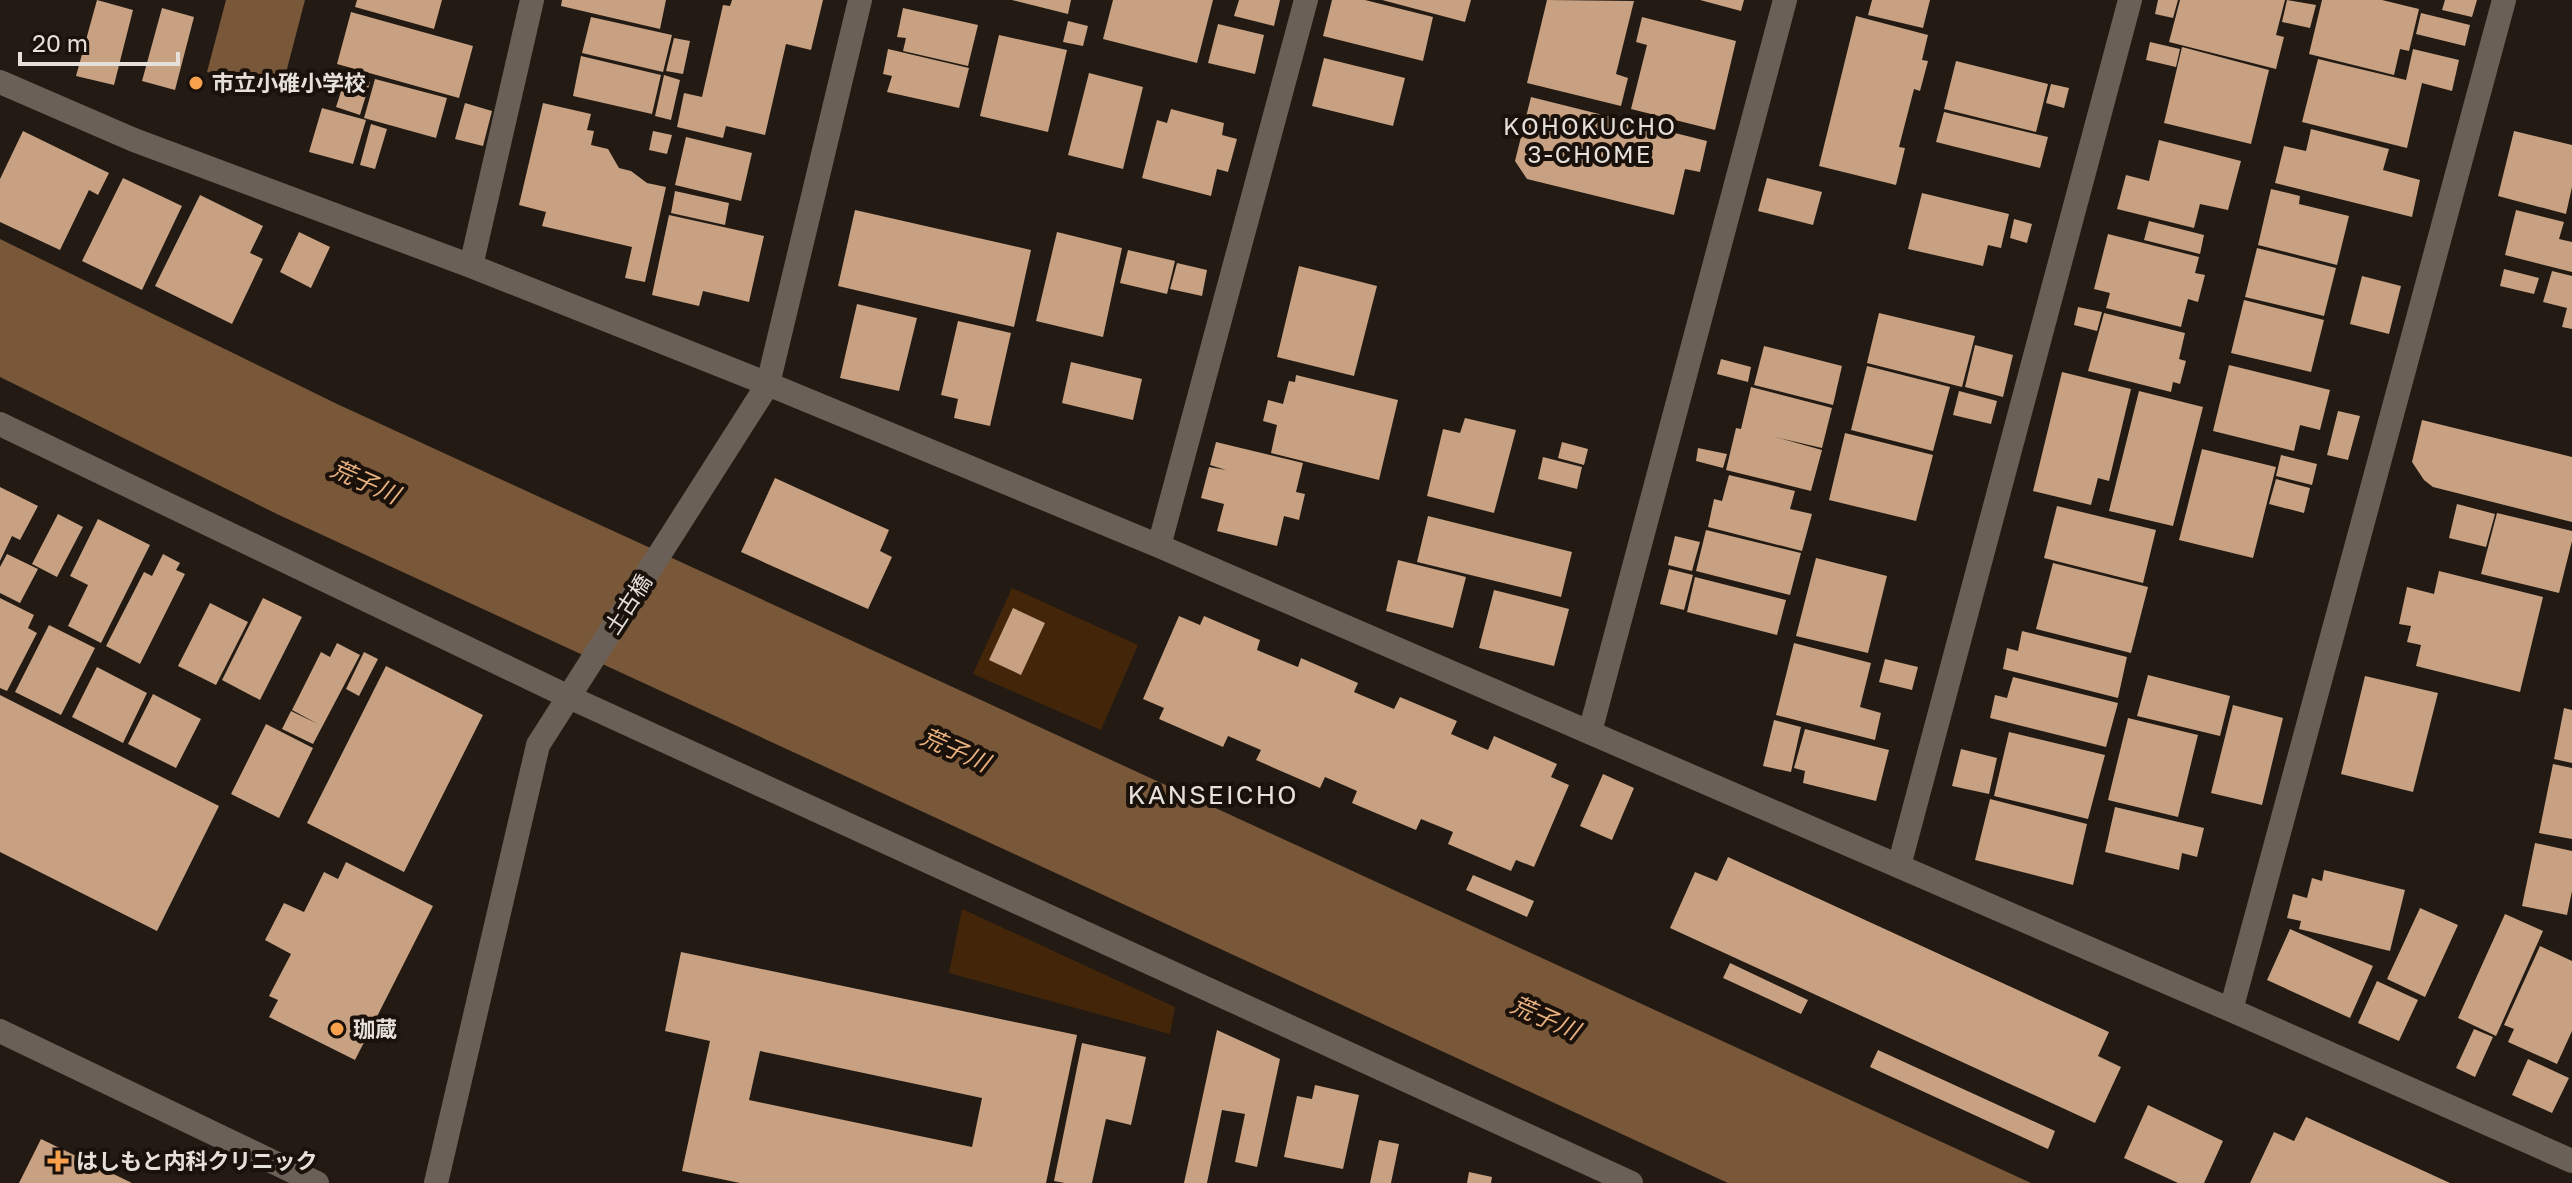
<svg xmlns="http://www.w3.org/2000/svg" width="2572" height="1183" font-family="'Golos Text','Noto Sans JP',sans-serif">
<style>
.green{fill:#43260a}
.water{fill:#795739}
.building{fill:#c7a181;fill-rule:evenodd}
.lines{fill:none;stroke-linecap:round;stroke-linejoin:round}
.minor{stroke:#6a6057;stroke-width:24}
.poi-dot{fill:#f9a04c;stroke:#19110a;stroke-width:3}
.labels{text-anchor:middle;stroke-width:8;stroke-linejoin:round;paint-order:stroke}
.poi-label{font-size:22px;font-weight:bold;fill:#e6e0db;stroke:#19110a;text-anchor:start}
.street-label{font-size:22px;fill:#e6e0db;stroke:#19110a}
.neighbourhood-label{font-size:24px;letter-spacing:2px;fill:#e6e0db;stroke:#19110a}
.water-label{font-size:24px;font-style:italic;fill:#eab180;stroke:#19110a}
.quarter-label{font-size:26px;letter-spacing:2px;fill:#e6e0db;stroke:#19110a}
</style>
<rect width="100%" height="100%" fill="#221a13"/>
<!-- green -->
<path class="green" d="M1012,588L1138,645L1101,730L973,674Z
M962,909L1175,1007L1170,1034L949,973Z"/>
<!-- water -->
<path class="water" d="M226,0H305L281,92L207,72Z
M0,239L335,403L2031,1183H1728L279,515L0,377Z"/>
<!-- building -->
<path class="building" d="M97,0L133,10L114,85L76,76Z
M357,0H442L434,29L355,7Z
M562,0H666L660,29L561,6Z
M732,0H823L811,50L786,44L765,135L726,126L723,138L677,127L684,93L702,97L723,5L730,6Z
M1012,0H1071L1068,14Z
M1113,0H1213L1197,63L1103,39Z
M1239,0H1280L1274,26L1234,16Z
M1332,0H1365L1433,17L1423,61L1323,36Z
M1382,0H1471L1465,22Z
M1547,0L1634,1L1616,74L1628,78L1621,106L1527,83Z
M1700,0H1744L1741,11Z
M1872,0H1930L1923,28L1868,15Z
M2158,0H2178L2173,18L2155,14Z
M2180,0H2285L2276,35L2284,37L2276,69L2169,42Z
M2287,0L2316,5L2310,28L2282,22Z
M2322,0H2382L2419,9L2409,51L2400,49L2394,75L2309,54Z
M2445,0H2477L2472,17L2442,10Z
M162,8L194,17L175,90L142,81Z
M903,8L978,25L968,66L903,51L906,38L897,37Z
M351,12L473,46L459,98L337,64Z
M2421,13L2470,25L2465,46L2416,34Z
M1856,16L1928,35L1922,60L1928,61L1920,91L1914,89L1899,147L1905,148L1896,185L1819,166Z
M591,17L672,35L663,72L582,53Z
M1642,17L1736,41L1715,130L1631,109L1647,45L1636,42Z
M1068,21L1088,26L1083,46L1063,42Z
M1218,24L1264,35L1255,74L1208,63Z
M999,35L1067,50L1048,132L980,116Z
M674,38L690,41L683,74L666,71Z
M2150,42L2180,49L2176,67L2146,60Z
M2182,47L2269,70L2251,144L2164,123Z
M888,49L969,68L959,108L887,92L892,76L883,74Z
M2413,49L2459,60L2452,91L2422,83L2407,148L2302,122L2318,59L2406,80Z
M581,56L661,75L652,114L573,96Z
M1324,58L1405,78L1393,126L1312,106Z
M1956,61L2048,84L2036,132L1944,109Z
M1089,73L1143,87L1123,169L1068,155Z
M664,75L680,80L671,120L655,116Z
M346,76L370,82L360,115L336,107Z
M375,79L447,98L436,138L364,118Z
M2051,84L2069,88L2064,108L2046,103Z
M1531,97L1707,141L1700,172L1685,169L1674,215L1527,179L1515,161Z
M465,103L492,111L483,146L455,139Z
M543,103L591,114L587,130L594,131L591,145L608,149L619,168L631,171L647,183L666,187L645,282L625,278L632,247L542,226L546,212L519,205Z
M322,108L366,120L353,164L309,152Z
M1171,109L1224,123L1222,135L1237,139L1228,172L1217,169L1211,196L1142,178L1157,120L1167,123Z
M1944,112L2048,137L2040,168L1936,142Z
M371,124L387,129L375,169L360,165Z
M2311,129L2389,149L2383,170L2420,180L2412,217L2275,183L2284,146L2306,151Z
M23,131L109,173L98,195L89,190L60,250L0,222V179Z
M653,131L672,135L667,154L649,150Z
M2514,131L2572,145V187L2566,214L2498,196Z
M686,137L752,153L741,201L675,185Z
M2159,140L2241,161L2228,210L2200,204L2194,228L2117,209L2126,175L2149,181Z
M123,178L182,206L142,290L82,261Z
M1767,178L1822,192L1813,225L1758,211Z
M2271,189L2300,196L2299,204L2349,216L2337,265L2258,245Z
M675,191L729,203L725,225L671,213Z
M1922,193L2009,214L2001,248L1988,245L1983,266L1908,249Z
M200,195L263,226L250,253L263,259L232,324L155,286Z
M855,210L1031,250L1014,327L838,286Z
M2516,210L2564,222L2559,239L2572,242V272L2505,255Z
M669,215L764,236L749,302L703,291L699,306L652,295Z
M2014,219L2032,224L2027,243L2010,238Z
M2149,221L2204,235L2200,254L2144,240Z
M299,232L330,247L311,288L280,272Z
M1057,232L1122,248L1103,337L1036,321Z
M2108,234L2199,257L2195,273L2205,275L2198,302L2188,299L2181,327L2106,308L2110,293L2094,289Z
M2257,248L2336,268L2324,316L2245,297Z
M1128,250L1175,261L1167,294L1120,283Z
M1177,263L1207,270L1202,296L1170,289Z
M1299,266L1377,286L1354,376L1277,357Z
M2504,269L2539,278L2534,294L2500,286Z
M2552,271L2572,276V329L2562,327L2567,308L2543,302Z
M2362,276L2401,286L2389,334L2350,324Z
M2244,300L2324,320L2311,372L2231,353Z
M857,304L917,318L899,391L840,378Z
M2078,307L2102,312L2097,331L2074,325Z
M1879,313L1975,336L1962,387L1867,363Z
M2104,313L2185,333L2179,359L2186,361L2180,384L2173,382L2171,392L2088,371Z
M958,321L1011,333L990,426L954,418L958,399L941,395Z
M1975,345L2013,355L2003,397L1965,387Z
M1764,346L1842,366L1833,405L1754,385Z
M1721,359L1751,367L1748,382L1717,374Z
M1071,362L1142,379L1133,420L1062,403Z
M2229,365L2330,390L2320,430L2300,425L2294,451L2213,431Z
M1867,366L1950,387L1933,451L1851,430Z
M2062,372L2131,389L2109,481L2098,478L2091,505L2033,491Z
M1296,375L1398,400L1379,480L1271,453L1277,425L1263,421L1268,400L1283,404L1289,381L1295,382Z
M1751,387L1832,408L1822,448L1775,437L1822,450L1811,491L1726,470L1736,428L1741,429Z
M1959,391L1997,401L1991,424L1953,415Z
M2139,391L2203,407L2173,526L2109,511Z
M2338,411L2360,416L2348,460L2327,455Z
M1465,418L1516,430L1494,513L1427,496L1443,429L1460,433Z
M2422,420L2572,457V522L2433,487L2424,480L2412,462Z
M1845,433L1933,455L1916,521L1829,500Z
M1216,442L1303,463L1296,492L1305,494L1299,520L1284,516L1277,546L1217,531L1224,504L1201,498L1209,467L1226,470L1210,465Z
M1562,442L1588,449L1584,465L1558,458Z
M1698,448L1727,454L1723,468L1696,461Z
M2202,449L2276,467L2253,558L2179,540Z
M2281,455L2317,464L2312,485L2276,476Z
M1543,457L1582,467L1577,489L1538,479Z
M1729,475L1795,491L1790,509L1812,514L1802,551L1708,527L1714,499L1722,501Z
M775,478L889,530L880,551L892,557L868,609L741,552Z
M2276,479L2310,488L2304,513L2269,504Z
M0,487L38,506L20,540L12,536L0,561Z
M2457,504L2495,514L2486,547L2449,538Z
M2057,506L2156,530L2143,583L2044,558Z
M2497,513L2572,531V541L2559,593L2481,574Z
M58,514L83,527L57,577L32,564Z
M1428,516L1572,552L1561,597L1417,562Z
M98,519L150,545L101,643L68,626L88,585L70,576Z
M1706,530L1801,553L1790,595L1696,571Z
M1675,536L1700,542L1692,571L1668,565Z
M7,554L38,569L20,603L0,593V567Z
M163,554L180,563L176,570L185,574L140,664L106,646L144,572L152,576Z
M1816,558L1887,576L1868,653L1796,636Z
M1398,560L1466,577L1453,628L1386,611Z
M2053,563L2148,587L2131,653L2036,629Z
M1669,569L1693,575L1684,610L1660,604Z
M2439,571L2543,597L2520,692L2416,666L2421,645L2407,642L2411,626L2399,624L2407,587L2434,594Z
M1695,577L1786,600L1777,635L1687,612Z
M1494,590L1569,609L1554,666L1479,648Z
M0,598L34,615L28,628L37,633L7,691L0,688Z
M263,598L302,617L260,700L222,680Z
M210,603L248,622L216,685L178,666Z
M1013,608L1045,623L1021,675L989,660Z
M1179,616L1200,625L1204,616L1260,640L1257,650L1298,667L1301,658L1358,683L1354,692L1394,709L1400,697L1457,721L1451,734L1488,750L1494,736L1557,764L1551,777L1569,785L1534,867L1516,860L1511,871L1448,844L1453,832L1421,819L1416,830L1352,803L1357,791L1325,777L1320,788L1256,760L1261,750L1228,736L1223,747L1159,719L1164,708L1143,699Z
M49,625L95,648L61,715L15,692Z
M2022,631L2127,657L2118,698L2003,669L2007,648L2018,651Z
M337,643L360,655L313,744L282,729L291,711L318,724L292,710L321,652L330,657Z
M1794,643L1871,663L1860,707L1881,713L1875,740L1776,715Z
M364,652L378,659L359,696L346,689Z
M1885,659L1918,667L1912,690L1879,682Z
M386,666L483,715L404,872L307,823Z
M97,667L147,693L123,743L72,717Z
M2148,675L2230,696L2220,736L2137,716Z
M2365,676L2438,693L2413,792L2341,774Z
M2013,677L2118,703L2106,747L1990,718L1995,695L2007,698Z
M153,694L201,719L176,768L128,744Z
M0,695L219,806L157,931L0,852Z
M2233,705L2283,718L2262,805L2211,793Z
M2564,708L2572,710V763L2554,759Z
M2128,718L2198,735L2178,817L2108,800Z
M1774,720L1801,727L1791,772L1763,766Z
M266,724L313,748L279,818L231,794Z
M1805,729L1889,750L1876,801L1803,783L1805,771L1794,768Z
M2009,732L2105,755L2088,819L1994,796Z
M1961,749L1997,758L1989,794L1952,786Z
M2553,764L2572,768V839L2539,833Z
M1603,774L1634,788L1612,840L1580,826Z
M1990,799L2087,824L2073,885L1975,860Z
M2115,807L2204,828L2197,857L2182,853L2179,870L2105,852Z
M2535,843L2572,851V891L2567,915L2522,906Z
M1728,857L2109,1032L2098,1056L2121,1067L2095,1123L1670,928L1695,872L1717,881Z
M346,862L433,906L355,1060L269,1017L278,1000L269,996L291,954L265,940L284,903L304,912L324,872L338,879Z
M2324,870L2405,890L2390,951L2299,929L2301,921L2287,918L2293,894L2307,898L2312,878L2322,881Z
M1473,875L1534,901L1527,917L1466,890Z
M2420,908L2458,925L2425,997L2387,979Z
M2505,914L2543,931L2496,1036L2458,1018Z
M2290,929L2373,966L2350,1018L2267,980Z
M2540,946L2572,961V1031L2557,1064L2508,1042L2514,1029L2504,1025Z
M681,952L1077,1035L1046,1183H740L682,1171L710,1041L665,1031ZM760,1051L982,1098L972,1147L749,1100Z
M1730,963L1808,1000L1801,1014L1723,978Z
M2377,981L2418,1000L2399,1041L2358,1023Z
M2474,1029L2493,1037L2475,1077L2456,1068Z
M1217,1030L1280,1059L1257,1167L1235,1162L1245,1114L1222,1110L1207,1183H1184Z
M1082,1043L1146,1057L1131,1125L1106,1119L1092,1183H1065L1054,1181Z
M1878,1050L2055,1131L2048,1149L1870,1067Z
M2528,1059L2569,1078L2552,1113L2512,1095Z
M1315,1085L1359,1095L1343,1169L1284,1157L1297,1096L1312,1099Z
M2148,1105L2223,1141L2204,1183H2178L2124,1158Z
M2306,1117L2450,1183H2250L2274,1132L2294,1141Z
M41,1139L132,1183H19Z
M1379,1140L1399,1144L1391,1183H1370Z
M1469,1172L1492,1177L1491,1183H1467Z"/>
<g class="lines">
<!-- minor -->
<path class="minor" d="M0,82L134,140L471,266L768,384L1159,546L2231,1010L2572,1161
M471,266L532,0
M0,424L569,697L1631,1183
M1159,546L1306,0
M1590,732L1785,0
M1899,866L2130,0
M2231,1010L2504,0
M0,1031L317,1183
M436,1183L538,745L768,384L860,0"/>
</g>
<!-- markers -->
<g class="poi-dot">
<circle cx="196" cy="83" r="8"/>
<circle cx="337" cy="1029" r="8"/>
<path d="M54 1149h8v8h8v8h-8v8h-8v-8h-8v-8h8z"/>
</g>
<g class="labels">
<!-- poi labels -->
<g class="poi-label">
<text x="212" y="91">市立小碓小学校</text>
<text x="353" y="1037">珈蔵</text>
<text x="76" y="1169">はしもと内科クリニック</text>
</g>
<!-- street labels -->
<g class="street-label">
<text transform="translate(628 604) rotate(-57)" y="8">土古橋</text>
</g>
<!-- neighbourhood labels -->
<g class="neighbourhood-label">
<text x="1590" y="135">KOHOKUCHO<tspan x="1590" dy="28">3-CHOME</tspan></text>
</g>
<!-- water labels -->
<g class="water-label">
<text transform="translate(365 482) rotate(24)" y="8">荒子川</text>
<text transform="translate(955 750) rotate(24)" y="8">荒子川</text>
<text transform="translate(1545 1018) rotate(24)" y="8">荒子川</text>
</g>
<!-- quarter labels -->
<g class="quarter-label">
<text x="1213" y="804">KANSEICHO</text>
</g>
</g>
<!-- scale -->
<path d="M20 52v12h158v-12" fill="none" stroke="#e6e0db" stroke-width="4"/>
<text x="32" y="52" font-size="24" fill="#e6e0db" stroke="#19110a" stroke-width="6" paint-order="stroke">20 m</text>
</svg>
